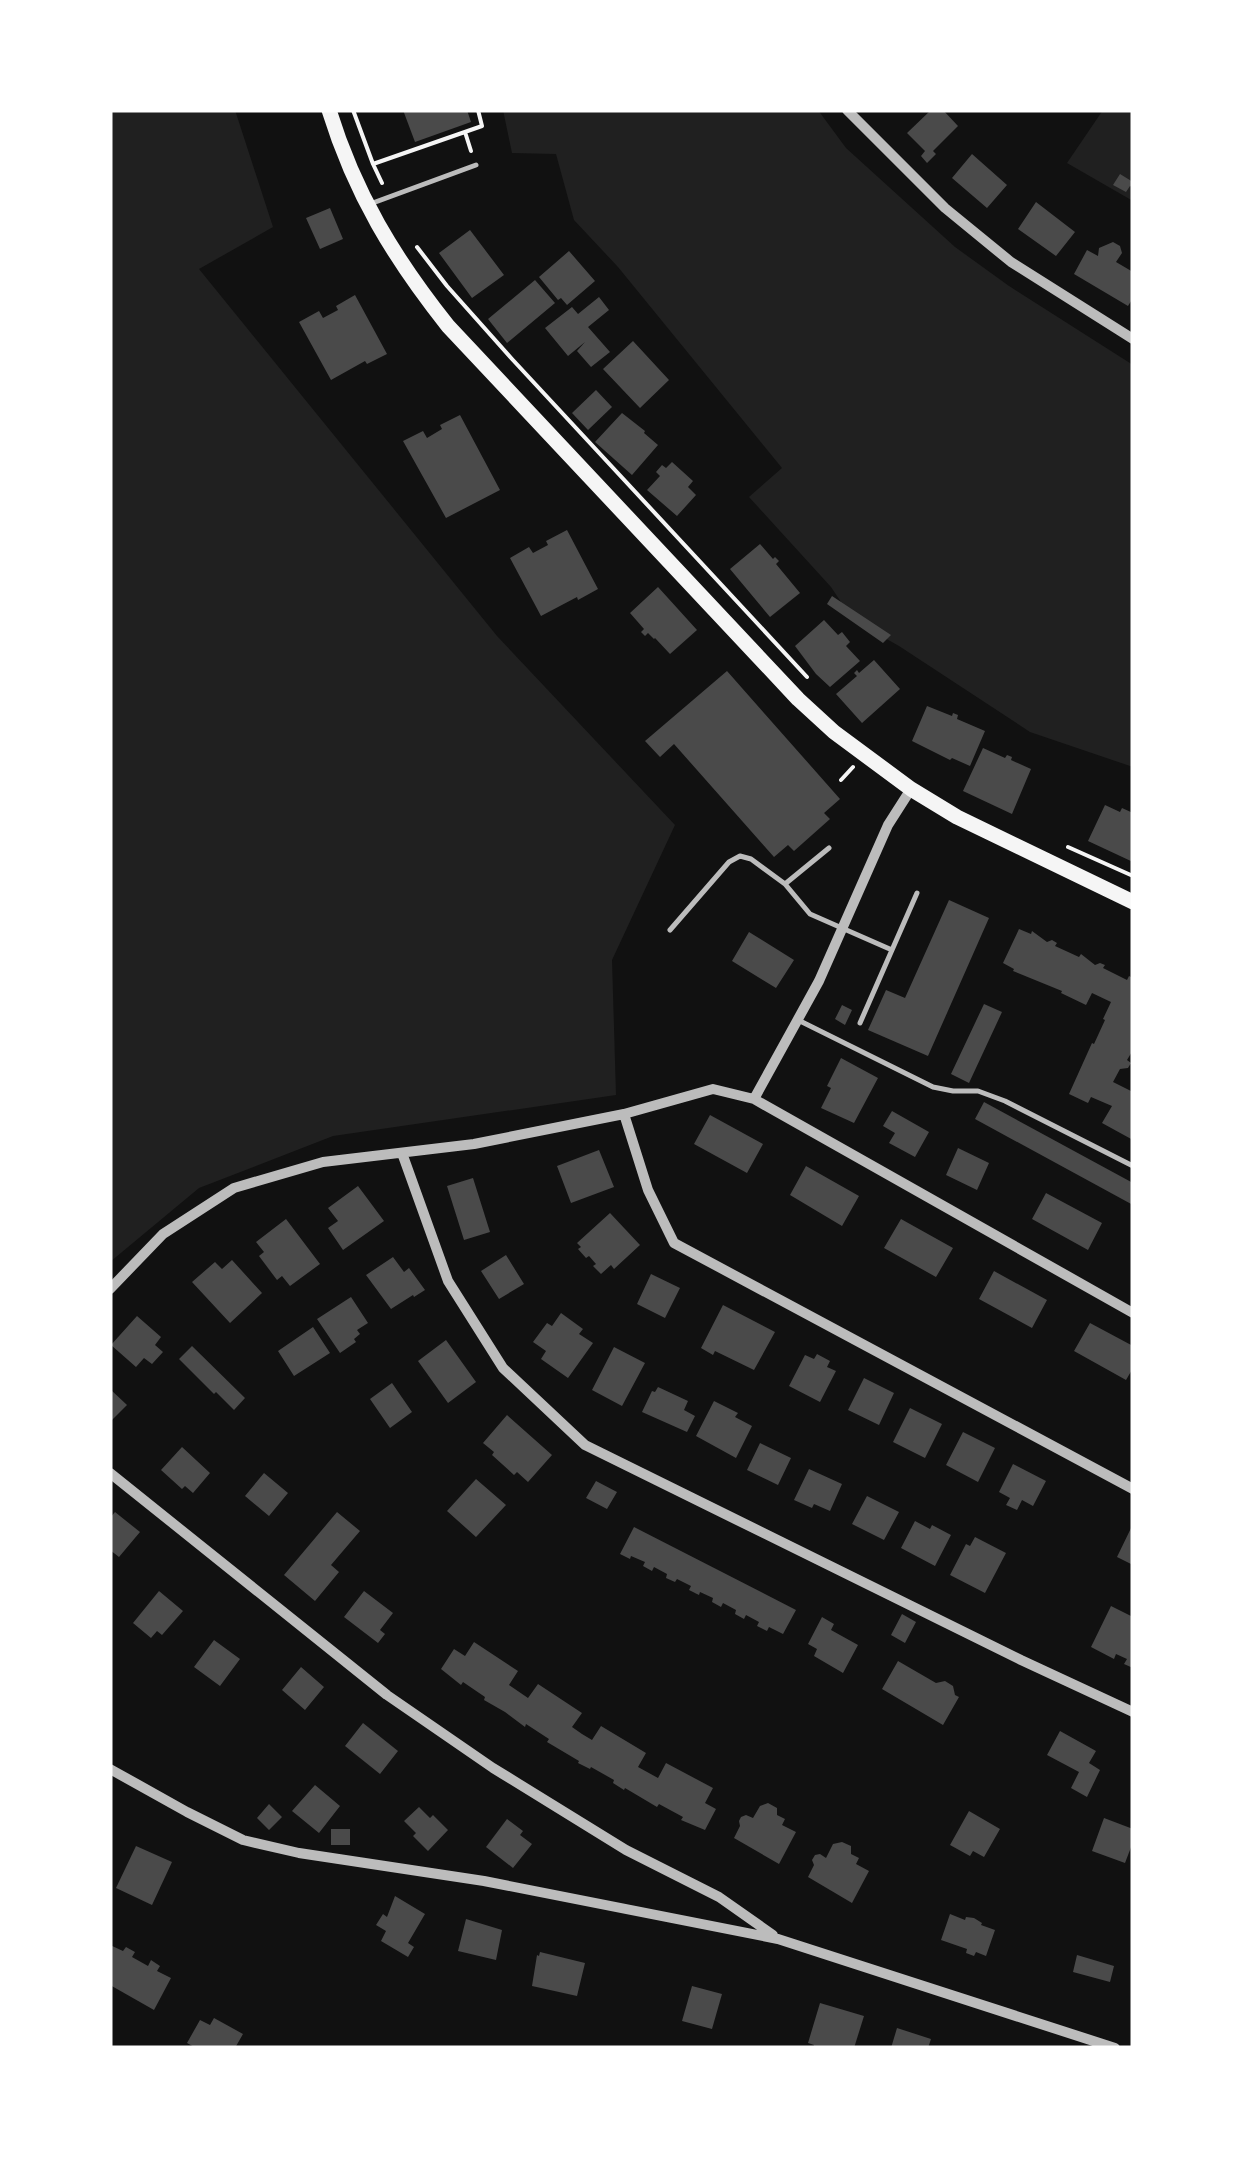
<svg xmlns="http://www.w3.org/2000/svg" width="1243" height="2158" font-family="Inter,sans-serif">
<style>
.green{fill:#202020}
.building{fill:#4a4a4a}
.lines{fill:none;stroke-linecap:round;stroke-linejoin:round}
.path{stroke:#f5f5f5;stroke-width:4}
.service{stroke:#bcbcbc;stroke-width:5}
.minor{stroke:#bcbcbc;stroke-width:10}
.secondary{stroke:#f5f5f5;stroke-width:15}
</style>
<rect width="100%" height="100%" fill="#111"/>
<!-- green -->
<path class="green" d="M110,110H235L273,227L199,269L497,636L675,825L612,960L616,1095L333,1136L199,1188L110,1262Z
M503,110H818L846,148L955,247L1009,286L1133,365V767L1030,732L899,646L853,620L831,587L749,497L782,468L618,267L574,220L556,154L512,153Z
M1103,110H1133V201L1067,163Z"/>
<!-- building -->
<path class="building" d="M403,110H467L471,122L415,142Z
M931,110H943L958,126L933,151L936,154L927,163L921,156L925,151L907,133Z
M972,154L1007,185L987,208L952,178Z
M1120,174L1133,182V188L1130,186L1126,192L1113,185Z
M1036,202L1075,232L1056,256L1018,229Z
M330,208L343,239L320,249L306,218Z
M470,230L504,275L472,298L439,253Z
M1113,242L1120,246L1122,253L1116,262L1133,272V298L1128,306L1074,274L1087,250L1098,256L1099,248Z
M569,251L595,281L567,305L561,298L558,300L539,277Z
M535,280L555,303L507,343L488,319Z
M355,295L387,354L367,364L365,361L331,380L299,322L319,311L323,318L338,310L336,306Z
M599,297L609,310L588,327L610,352L591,367L577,351L585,342L568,356L545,328L572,307L578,314Z
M633,341L669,380L640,408L603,369Z
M596,390L612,407L588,430L572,413Z
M622,413L645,431L644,433L658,445L632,475L595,442Z
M460,415L500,490L446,518L403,441L423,431L427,438L442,429L440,425Z
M672,462L693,481L688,487L696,495L677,516L647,490L660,476L656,472L662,465L666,468Z
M567,530L598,589L578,600L577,597L541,616L510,558L529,547L533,553L548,545L546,541Z
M760,544L773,559L775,557L779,561L776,564L800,593L770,617L730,569Z
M658,587L697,630L670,654L655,638L654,639L648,633L645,636L641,632L644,629L630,613Z
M832,596L891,635L883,643L827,604Z
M824,620L838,635L842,632L850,642L846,646L860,661L830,687L816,674L795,646Z
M874,660L900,689L862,723L836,694L857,676L854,673L857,670L859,673Z
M727,671L840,799L824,813L830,819L794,851L788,845L774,857L674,744L660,757L645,741Z
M927,706L952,716L953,713L958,715L957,719L985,731L970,766L952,758L950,760L912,741Z
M983,748L1005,758L1007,755L1012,757L1011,760L1031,769L1012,814L963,791Z
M1105,805L1120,812L1122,808L1133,813V862L1088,841Z
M949,900L989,918L928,1056L868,1030L886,990L905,998Z
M1019,929L1031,934L1032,931L1047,942L1052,940L1057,943L1055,946L1079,957L1081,954L1095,965L1100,963L1105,965L1103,968L1127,980L1129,976L1133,978V1050L1127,1060L1131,1063L1128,1068L1120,1069L1113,1082L1133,1092V1140L1102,1123L1112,1106L1091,1097L1088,1103L1069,1094L1092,1043L1094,1044L1105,1020L1103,1019L1111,1002L1092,993L1086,1005L1061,993L1062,991L1013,971L1014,969L1003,963Z
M749,932L794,960L776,988L732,961Z
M984,1004L1002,1012L969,1083L951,1074Z
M842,1005L852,1010L845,1025L835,1019Z
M841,1058L878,1078L854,1123L821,1108L831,1088L827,1086Z
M984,1102L1133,1183V1205L975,1119Z
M892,1111L929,1132L915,1157L889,1143L895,1133L883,1126Z
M710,1115L763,1144L747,1173L694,1144Z
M958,1148L989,1163L977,1190L946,1175Z
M599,1150L614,1187L571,1203L557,1166Z
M806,1166L859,1196L842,1226L790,1195Z
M473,1178L490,1232L464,1240L447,1186Z
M358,1186L384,1221L343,1250L328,1228L338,1221L328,1208Z
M1046,1193L1102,1223L1088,1250L1032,1219Z
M610,1213L640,1245L614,1269L611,1265L601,1274L593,1266L596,1264L589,1256L586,1258L578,1249L581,1247L577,1243Z
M286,1219L320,1264L290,1286L282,1276L277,1280L259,1256L264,1252L256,1242Z
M901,1219L953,1248L936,1277L884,1248Z
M506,1255L524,1284L499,1299L481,1271Z
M393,1257L404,1272L409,1268L425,1290L414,1297L413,1295L391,1309L366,1275Z
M232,1260L262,1293L230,1323L192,1282L215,1262L222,1269Z
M994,1271L1047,1300L1032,1328L979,1299Z
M651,1274L680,1288L665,1318L637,1304Z
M351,1297L368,1323L357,1330L360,1334L354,1339L356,1342L340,1353L317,1319Z
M723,1305L775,1332L754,1370L715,1351L713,1355L701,1348Z
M561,1313L583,1329L579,1334L593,1343L568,1378L541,1359L546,1351L533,1342L547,1323L552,1326Z
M137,1316L161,1337L155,1345L163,1352L152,1364L144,1358L136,1367L111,1345Z
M1090,1323L1133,1346V1368L1126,1380L1074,1351Z
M313,1327L330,1353L294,1376L278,1351Z
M446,1340L476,1382L448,1403L418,1361Z
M192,1346L245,1398L234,1410L216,1392L214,1394L179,1359Z
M614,1347L645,1363L622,1406L592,1390Z
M817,1354L830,1361L827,1367L836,1371L820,1402L789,1386L805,1355L814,1359Z
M864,1378L894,1393L879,1425L848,1410Z
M392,1383L412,1412L390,1428L370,1399Z
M658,1387L688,1401L684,1410L695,1416L687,1432L642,1412L652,1391L655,1392Z
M110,1389L127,1405L110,1422Z
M714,1401L738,1413L735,1417L752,1426L736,1458L696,1436Z
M910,1408L942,1424L925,1458L893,1442Z
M507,1415L552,1455L528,1482L517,1472L514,1475L492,1455L494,1452L483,1443Z
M963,1432L995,1448L978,1482L946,1465Z
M760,1443L791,1458L778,1485L747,1470Z
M182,1447L210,1473L193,1493L185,1486L182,1489L161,1470Z
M1013,1464L1046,1481L1033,1506L1022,1500L1017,1510L1006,1505L1010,1498L999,1492Z
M809,1469L842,1484L830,1511L814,1504L812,1508L794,1500Z
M264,1473L288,1493L269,1516L245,1496Z
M476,1479L506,1505L476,1537L447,1511Z
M596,1481L617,1492L607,1509L586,1498Z
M867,1496L899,1512L884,1540L852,1524Z
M115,1512L140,1532L119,1557L110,1550V1518Z
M337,1512L360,1531L331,1565L339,1572L315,1601L284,1575Z
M915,1521L930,1529L932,1525L951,1535L935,1566L901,1548Z
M1133,1524V1565L1117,1557Z
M634,1527L796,1610L783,1634L769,1627L767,1631L757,1626L759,1622L746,1615L744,1619L735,1614L736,1610L723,1603L721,1607L712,1602L713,1598L700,1592L699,1595L689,1590L691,1586L677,1579L675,1582L666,1578L667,1574L654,1567L652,1571L643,1566L645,1562L631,1556L630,1559L620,1554Z
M975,1537L1006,1553L985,1593L950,1575L966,1544L970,1546Z
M159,1591L183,1611L162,1635L157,1631L151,1638L133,1623Z
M364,1591L393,1613L380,1630L385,1634L378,1643L344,1617Z
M1111,1606L1133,1617V1668L1124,1664L1127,1659L1116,1654L1114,1659L1091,1647Z
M902,1614L916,1622L905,1643L891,1635Z
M822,1617L834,1624L831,1630L858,1645L843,1673L814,1656L817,1649L808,1644Z
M214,1640L240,1659L220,1686L194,1667Z
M474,1642L518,1671L509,1685L528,1698L538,1684L582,1713L572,1727L582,1734L592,1740L601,1726L646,1753L638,1767L658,1778L666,1763L713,1788L705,1803L716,1809L705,1830L681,1820L683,1817L659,1804L657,1807L625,1788L624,1790L613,1783L614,1780L591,1767L590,1769L578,1763L579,1761L547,1742L549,1739L526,1724L525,1727L505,1712L484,1700L485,1697L463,1682L461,1685L441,1669L454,1649L465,1656Z
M898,1661L936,1683L945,1681L953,1686L955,1695L959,1697L943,1725L882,1689Z
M301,1667L324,1687L305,1710L282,1690Z
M363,1723L398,1751L380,1774L345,1746Z
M1060,1731L1096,1751L1089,1763L1100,1770L1087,1797L1071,1788L1079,1772L1047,1755Z
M315,1785L340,1806L319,1833L292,1811Z
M768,1803L777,1808V1815L785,1819L782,1825L796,1832L779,1864L734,1838L740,1826L739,1821L741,1817L746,1815L753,1818L760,1806Z
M269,1804L282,1817L269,1830L257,1818Z
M419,1807L430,1818L433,1815L448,1830L428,1851L413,1836L416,1833L404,1821Z
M969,1811L1000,1829L984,1857L973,1851L970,1856L950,1845Z
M1104,1818L1133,1829V1842L1125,1863L1092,1851Z
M507,1819L523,1831L520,1835L532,1844L513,1868L486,1847Z
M331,1829H350V1845H331Z
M842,1842L851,1846V1854L859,1858L856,1864L869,1871L852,1903L808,1877L814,1865L812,1860L815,1855L820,1854L826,1858L833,1844Z
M136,1846L172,1862L152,1905L116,1888Z
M395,1896L425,1914L408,1943L414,1947L408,1957L381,1941L386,1931L376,1925L383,1914L387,1917Z
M950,1914L965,1920L966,1917L974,1918L982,1923L981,1925L995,1930L986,1956L976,1952L974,1956L966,1953L967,1949L941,1940Z
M466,1919L502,1930L496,1960L458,1951Z
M110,1945L123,1951L126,1947L135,1952L132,1957L148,1966L151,1960L160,1966L157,1971L171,1978L154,2010L110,1985Z
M540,1952L585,1963L577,1996L532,1986L537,1955L539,1956Z
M1077,1955L1114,1966L1110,1982L1073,1972Z
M692,1986L722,1994L712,2029L682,2021Z
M820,2003L864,2016L854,2048H813L814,2045L808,2043Z
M214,2018L243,2034L235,2048H196L187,2043L200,2020L210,2025Z
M897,2028L931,2039L928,2048H891Z"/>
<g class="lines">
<!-- path -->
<path class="path" d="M353,110L373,164L482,126L478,110
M465,132L471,151
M373,164L382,183
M417,247L447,286L512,359L807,677
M841,780L853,767
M1068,847L1133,876"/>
<!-- service -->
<path class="service" d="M370,204L476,165
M829,848L785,884L810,914L892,950L860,1023
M670,930L729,862L740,856L751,859L785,884
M892,950L917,893
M800,1021L933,1087L953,1091H978L1005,1101L1133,1166"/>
<!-- minor -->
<path class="minor" d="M847,110L945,208L1011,262L1133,339
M754,1099L1133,1313
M624,1114L648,1190L674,1243L1133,1489
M402,1153L448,1281L503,1368L585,1445L1021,1660L1133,1712
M110,1289L163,1234L234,1188L323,1162L474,1144L624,1114L713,1089L754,1099L819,981L888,825L911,789
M110,1473L387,1695L493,1768L626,1850L719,1897L773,1935
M110,1769L187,1812L243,1840L299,1853L484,1881L778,1939L1115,2048"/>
<!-- secondary -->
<path class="secondary" d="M329,110C355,194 394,258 448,326L798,699L834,732L911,789L957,817L1133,902"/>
</g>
<!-- border -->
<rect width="1243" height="2158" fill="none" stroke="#ffffff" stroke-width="225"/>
</svg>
